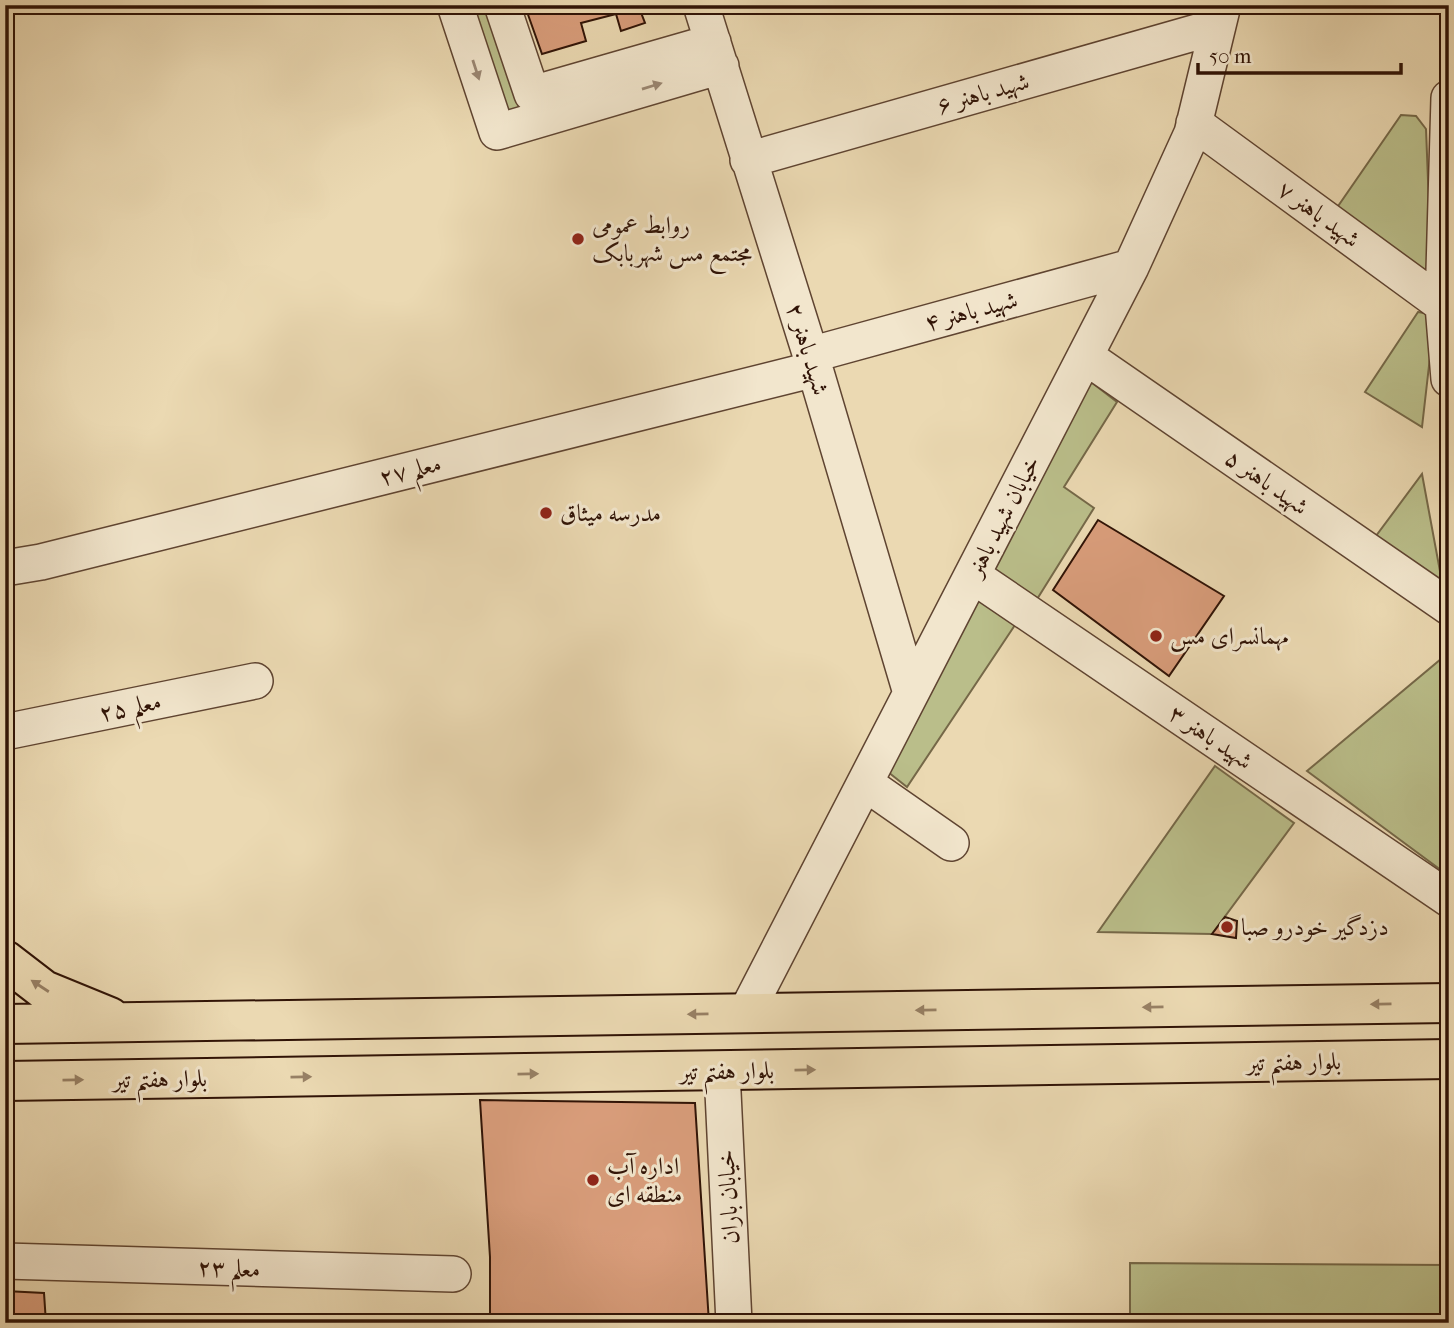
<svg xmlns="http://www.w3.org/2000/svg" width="1454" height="1328" font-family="'IM FELL French Canon',Amiri,serif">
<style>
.green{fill:#babe8a;stroke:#756848;stroke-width:2}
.building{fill:#d99d7b;stroke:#301306;stroke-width:2}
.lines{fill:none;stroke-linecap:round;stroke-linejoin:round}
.minor-casing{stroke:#5f4431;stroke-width:38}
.major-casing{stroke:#301306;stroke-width:42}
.minor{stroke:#f2e6cd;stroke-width:35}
.major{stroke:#ebd9b2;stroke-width:38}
.oneway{fill:#9b8773}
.oneway2{fill:#978065}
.poi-dot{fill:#8f2418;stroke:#f2e6cd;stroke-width:2.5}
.labels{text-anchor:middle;stroke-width:6;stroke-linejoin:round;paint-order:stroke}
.street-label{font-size:24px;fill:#301306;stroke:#f2e6cd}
.poi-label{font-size:24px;fill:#301306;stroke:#f2e6cd;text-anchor:start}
</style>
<rect width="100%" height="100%" fill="#ebd9b2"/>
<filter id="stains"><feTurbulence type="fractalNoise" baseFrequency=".00286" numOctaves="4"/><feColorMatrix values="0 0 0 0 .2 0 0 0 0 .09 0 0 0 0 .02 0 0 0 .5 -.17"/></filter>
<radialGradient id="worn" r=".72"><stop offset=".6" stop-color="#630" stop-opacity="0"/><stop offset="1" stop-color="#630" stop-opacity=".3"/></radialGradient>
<!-- green -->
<path class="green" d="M458,5H498L536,117L498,128Z
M1401,115L1416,116L1426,129L1432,282L1334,212Z
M1418,312L1430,314L1434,322L1422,427L1365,392Z
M1091,382L1117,402L1064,487L1094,508L1034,604L987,566Z
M1422,474L1442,582L1373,540Z
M976,595L1019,619L907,787L883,768Z
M1447,654L1449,669V876L1307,771Z
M1215,766L1294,823L1212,934L1098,932Z
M1130,1263L1449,1265V1323H1130Z"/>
<!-- building -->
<path class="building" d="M538,5H638L645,23L621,31L616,14L581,23L586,41L542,54L526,9Z
M1098,520L1224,596L1169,676L1053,590Z
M1225,917L1237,921L1236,938L1212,934Z
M480,1100L695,1103L709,1323H490V1257Z
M5,1291L44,1293L46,1323H5Z"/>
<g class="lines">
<!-- minor casing -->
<g class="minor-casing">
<path id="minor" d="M455,5L497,132L721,66
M502,5L532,94L713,42
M701,5L815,369L911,693
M1449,98L1443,305L1449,379
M1194,123L1443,305
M748,160L1218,26
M810,355L1131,267
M1085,356L1449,607
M5,568L41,562L815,369
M972,575L1449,899
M5,732L255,681
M865,783L951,843
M746,1013L1131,267L1192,133L1223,5
M722,1071L734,1323
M5,1261L453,1274"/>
</g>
<!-- major casing -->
<g class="major-casing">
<path id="major" d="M5,960L44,990L110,1017
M5,1024L1449,1003
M5,1081L1449,1059"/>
</g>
<!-- minor -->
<use href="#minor" class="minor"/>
<!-- major -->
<use href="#major" class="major"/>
</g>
<!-- one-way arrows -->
<defs><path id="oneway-solid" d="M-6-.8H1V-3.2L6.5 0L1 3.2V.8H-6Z" transform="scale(1.75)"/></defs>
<g class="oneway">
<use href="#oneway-solid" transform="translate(476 70) rotate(72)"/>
<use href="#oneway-solid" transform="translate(652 86) rotate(-17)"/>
</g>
<g class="oneway2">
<use href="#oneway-solid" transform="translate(40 986) rotate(-147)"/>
<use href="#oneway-solid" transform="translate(1381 1004) rotate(179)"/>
<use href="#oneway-solid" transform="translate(1153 1007) rotate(179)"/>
<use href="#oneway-solid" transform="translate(926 1010) rotate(179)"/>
<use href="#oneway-solid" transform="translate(698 1014) rotate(179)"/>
<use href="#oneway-solid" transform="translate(805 1070) rotate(-1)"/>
<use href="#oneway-solid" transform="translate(528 1074) rotate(-1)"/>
<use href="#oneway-solid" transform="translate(301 1077) rotate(-1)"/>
<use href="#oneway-solid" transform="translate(73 1080) rotate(-1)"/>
</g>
<!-- markers -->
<g class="poi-dot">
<circle cx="578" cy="239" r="7"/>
<circle cx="546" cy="513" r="7"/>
<circle cx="1156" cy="636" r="7"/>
<circle cx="1227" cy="927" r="7"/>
<circle cx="593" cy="1180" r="7"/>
</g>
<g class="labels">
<!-- street labels -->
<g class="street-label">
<text transform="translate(983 93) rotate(-16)" y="8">شهید باهنر ۶</text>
<text transform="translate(1319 214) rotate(36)" y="8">شهید باهنر ۷</text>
<text transform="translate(971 311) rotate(-15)" y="8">شهید باهنر ۴</text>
<text transform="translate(808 349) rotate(73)" y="8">شهید باهنر ۲</text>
<text transform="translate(410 470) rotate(-14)" y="8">معلم ۲۷</text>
<text transform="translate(1267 482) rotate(35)" y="8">شهید باهنر ۵</text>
<text transform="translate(1003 516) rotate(-63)" y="8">خیابان شهید باهنر</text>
<text transform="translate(130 707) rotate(-12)" y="8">معلم ۲۵</text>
<text transform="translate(1211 737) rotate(34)" y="8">شهید باهنر ۳</text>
<text transform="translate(1294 1062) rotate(-1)" y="8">بلوار هفتم تیر</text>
<text transform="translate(727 1071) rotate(-1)" y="8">بلوار هفتم تیر</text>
<text transform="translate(160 1079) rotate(-1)" y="8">بلوار هفتم تیر</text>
<text transform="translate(728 1197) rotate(-93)" y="8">خیابان باران</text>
<text transform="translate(229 1268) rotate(2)" y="8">معلم ۲۳</text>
</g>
<!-- poi labels -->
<g class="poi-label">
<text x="592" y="233">روابط عمومی<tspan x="592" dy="28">مجتمع مس شهربابک</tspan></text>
<text x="560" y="521">مدرسه میثاق</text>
<text x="1170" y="644">مهمانسرای مس</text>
<text x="1241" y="935">دزدگیر خودرو صبا</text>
<text x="607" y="1174">اداره آب<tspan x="607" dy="28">منطقه ای</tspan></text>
</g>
</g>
<!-- margin -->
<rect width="1454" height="1328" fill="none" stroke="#ebd9b2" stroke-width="28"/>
<rect x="7" y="7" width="1440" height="1314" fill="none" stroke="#301306" stroke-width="3.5"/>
<rect x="14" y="14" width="1426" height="1300" fill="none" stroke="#301306" stroke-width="2"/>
<!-- scale -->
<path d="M1198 63v10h203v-10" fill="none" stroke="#301306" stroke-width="3.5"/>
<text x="1209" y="63" font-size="21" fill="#301306" stroke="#f2e6cd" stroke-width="5" paint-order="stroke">50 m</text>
<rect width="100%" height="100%" filter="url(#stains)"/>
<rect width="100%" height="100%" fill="url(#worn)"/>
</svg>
